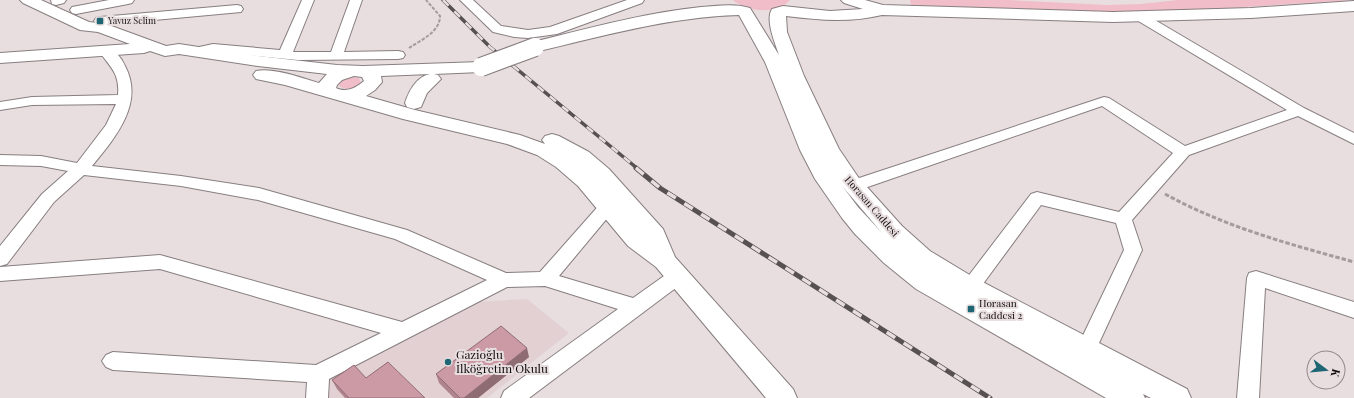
<svg xmlns="http://www.w3.org/2000/svg" width="1354" height="398" font-family="'Playfair Display',serif">
<style>
.built{fill:#e2d0d3}
.green{fill:#f0bdc8}
.lines{fill:none;stroke-linecap:round;stroke-linejoin:round}
.street-casing{stroke:#877e7f;stroke-width:2}
.secondary-casing{stroke:#877e7f;stroke-width:2}
.path-far1{stroke:#a39b9d;stroke-width:2;stroke-dasharray:3.5 1.5;stroke-linecap:butt}
.path{stroke:#a39b9d;stroke-width:3;stroke-dasharray:4.5 2;stroke-linecap:butt}
.street{fill:#fff;fill-rule:evenodd}
.secondary{fill:#fff;fill-rule:evenodd}
.rail-far1-casing{stroke:#575152;stroke-width:3.5}
.rail-casing{stroke:#575152;stroke-width:5}
.rail-far1{stroke:#e8dee0;stroke-width:2.5;stroke-dasharray:8;stroke-linecap:butt}
.rail{stroke:#e8dee0;stroke-width:3.5;stroke-dasharray:10;stroke-linecap:butt}
.secondary-bridge-casing{stroke:#877e7f;stroke-width:20;stroke-linecap:butt}
.secondary-bridge{stroke:#fff;stroke-width:18}
.wall{fill:#af848e}
.shaded-wall{fill:#8f6c74}
.building{fill:#cc9aa5;stroke:#8f6c74}
.poi-dot{fill:#1e6674;stroke:#e8dee0;stroke-width:1.5}
.labels{text-anchor:middle;stroke-width:4;stroke-linejoin:round;paint-order:stroke}
.far-poi-label{font-size:9px;fill:#100c0d;stroke:#e8dee0;text-anchor:start}
.street-label{font-size:10px;fill:#100c0d;stroke:#e8dee0}
.poi-label{font-size:10px;fill:#100c0d;stroke:#e8dee0;text-anchor:start}
.near-poi-label{font-size:12px;fill:#100c0d;stroke:#e8dee0;text-anchor:start}
</style>
<rect width="100%" height="100%" fill="#e8dee0"/>
<!-- built -->
<path class="built" d="M527,299L569,333L487,398H306L309,390L475,302Z"/>
<!-- green -->
<path class="green" d="M733,0H790C778,15 746,12 733,0Z
M910,0H1008L1107,5L1141,4L1178,0H1354L1228,8L1119,12L911,5Z
M350,77L359,78L361,83C356,89 347,91 339,86L341,81Z"/>
<g class="lines">
<!-- street casing -->
<g class="street-casing">
<path id="street" d="M51,0H66L64,3L56,5L52,4Z
M109,0H134L132,3L128,4L76,14L72,13L70,10L72,7Z
M302,0H314L293,52H331L350,0H362L344,52L398,51L403,52L405,55L403,58L398,59L298,60L213,52L195,56L190,55L188,52L190,49L213,44L280,50Z
M460,0H473L501,26L528,30L550,27L627,0H644L642,3L557,34L528,38L514,37L493,32Z
M237,5L241,6L243,9L241,12L100,25L96,24L94,21L96,18L100,17Z
M1139,12L1143,13L1304,108L1354,133V144L1298,116L1189,155L1132,220L1142,250L1093,356L1086,359L1079,356L1076,350L1124,250L1116,223L1041,205L977,292L970,294L963,292L960,287L1031,194L1037,192L1119,212L1173,153L1102,106L859,190L853,191L847,190L845,186L847,182L1104,97L1109,98L1185,146L1287,110L1135,19L1133,16L1135,13Z
M106,47C114,49 122,58 125,66C145,103 115,138 92,166L181,176L259,188L407,230L506,273L540,272L602,202L608,200L614,202L617,206L614,210L559,276L633,298L671,271L678,269L685,271L687,276L685,281L529,398H501L504,391L618,309L545,286L507,287L329,379L328,398H306L307,382L113,370L106,367L102,361L106,355L113,352L316,365L381,333L160,269L0,281V267L160,255L402,322L487,280L395,239L258,200L181,186L84,175L54,202L7,264L0,266V246L42,194L68,171L41,166L0,165V155L41,156L77,163L106,125L116,104L32,105L0,110V102L32,97L118,95C120,73 110,67 99,51L101,48Z
M1256,271L1354,302V318L1265,288L1259,398H1237L1247,278L1249,273Z"/>
</g>
<!-- secondary casing -->
<g class="secondary-casing">
<path id="secondary" d="M20,0H41L89,22L106,24L166,46L179,44L258,56L337,65L363,66L481,62L487,63L490,67L487,71L481,72L434,74L438,75L441,79L427,93L421,107L414,109L407,107L405,103C409,91 416,77 430,74L381,76L382,82L375,90L366,96L415,110L520,135L545,144L542,140L545,136L552,134L559,136L589,152L609,169L663,229L675,257L793,389L797,398H766L656,267L628,246L578,186L556,167L537,155L507,144L403,119L285,85L256,79L253,75L256,71C273,67 302,78 319,83L327,74L258,66L179,54L165,56L150,51L144,53L0,63V53L130,44L98,32L80,30L23,3ZM354,76L362,77L364,81C356,88 346,93 336,88L337,85L342,80Z
M841,0H865L883,5L1113,12L1251,8L1354,1V11L1251,18L1113,22L882,15C849,23 819,20 786,16L787,32L804,76L839,149L858,177L902,226L930,251L973,277L1187,389L1191,398H1151L1143,394L1145,398H1106L916,289L884,263L855,234L842,218L815,179L800,150L765,62L739,15C669,17 603,36 535,52L529,51L526,47L529,43C586,29 643,13 701,7C717,6 734,3 750,8L779,55C775,43 765,20 772,9L783,6L830,11L863,9L844,3ZM843,187L882,233L858,207Z"/>
</g>
<!-- path-far1 -->
<path class="path-far1" d="M409,48C421,40 440,32 440,16L426,0"/>
<!-- path -->
<path class="path" d="M1165,194C1225,227 1289,244 1354,262"/>
<!-- street -->
<use href="#street" class="street"/>
<!-- secondary -->
<use href="#secondary" class="secondary"/>
<!-- rail-far1 casing -->
<g class="rail-far1-casing">
<path id="rail-far1" d="M443,0L490,47L638,169"/>
</g>
<!-- rail casing -->
<g class="rail-casing">
<path id="rail" d="M636,168L660,188L990,398"/>
</g>
<!-- rail-far1 -->
<use href="#rail-far1" class="rail-far1"/>
<!-- rail -->
<use href="#rail" class="rail"/>
<!-- secondary-bridge casing -->
<g class="secondary-bridge-casing">
<path id="secondary-bridge" d="M481,67L535,47"/>
</g>
<!-- secondary-bridge -->
<use href="#secondary-bridge" class="secondary-bridge"/>
</g>
<!-- wall -->
<path class="wall" d="M529,357L478,398H454L439,383L436,374Z
M366,378L425,398H345L337,389L332,380Z"/>
<!-- shaded-wall -->
<path class="shaded-wall" d="M527,348L529,357L478,398H464Z"/>
<!-- building -->
<path class="building" d="M501,326L527,348L464,398H460L436,374Z
M388,362L425,398H349L332,380L354,365L366,378Z"/>
<!-- markers -->
<g class="poi-dot">
<rect x="96" y="17" width="8" height="8" rx="2"/>
<rect x="967" y="305" width="8" height="8" rx="2"/>
<circle cx="448" cy="362" r="4"/>
</g>
<g class="labels">
<!-- far-poi labels -->
<g class="far-poi-label">
<text x="108" y="24">Yavuz Selim</text>
</g>
<!-- street labels -->
<g class="street-label">
<text transform="translate(872 206) rotate(49)" y="4">Horasan Caddesi</text>
</g>
<!-- poi labels -->
<g class="poi-label">
<text x="979" y="307">Horasan<tspan x="979" dy="12">Caddesi 2</tspan></text>
</g>
<!-- near-poi labels -->
<g class="near-poi-label">
<text x="456" y="359">Gazioğlu<tspan x="456" dy="14">İlköğretim Okulu</tspan></text>
</g>
</g>
<!-- north arrow -->
<g transform="translate(1326 370) rotate(106)"><circle r="19" fill="#e8dee0" stroke="#928a8c"/>
<path d="M0-3L7 15L0 10L-7 15Z" fill="#1e6674"/>
<text y="-6" font-size="11" font-weight="bold" text-anchor="middle" fill="#100c0d">K</text>
</g>
</svg>
